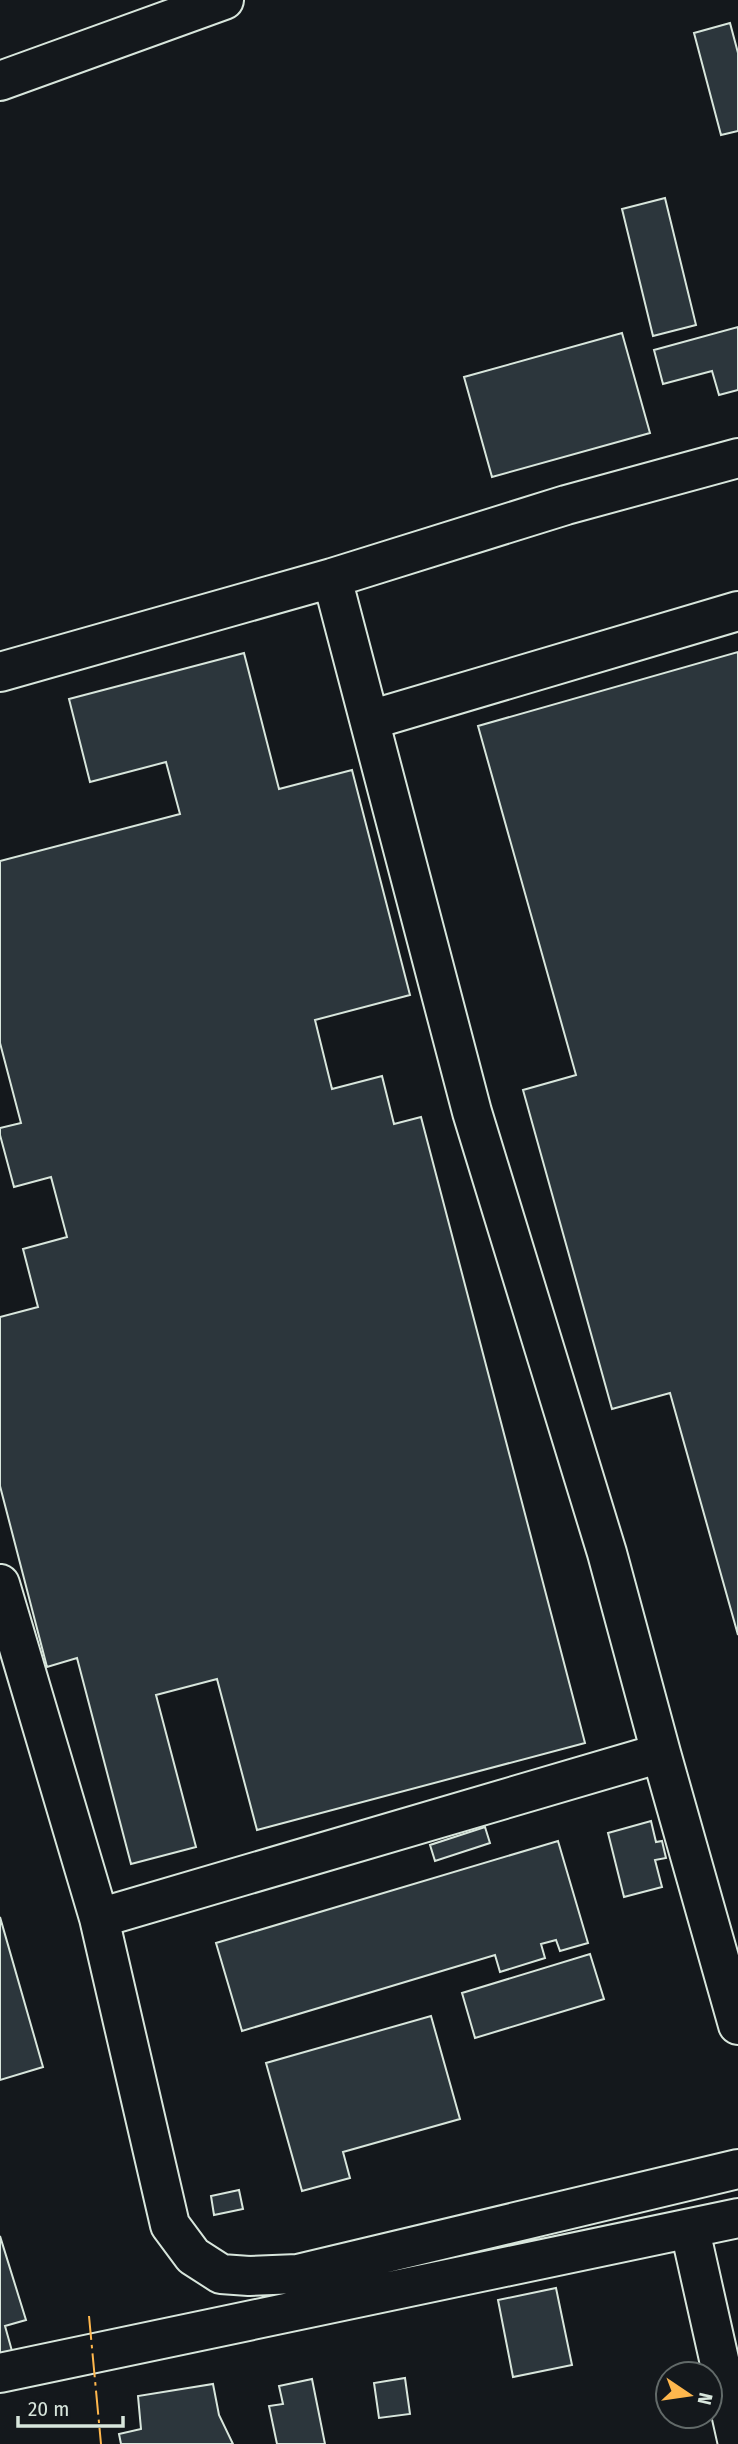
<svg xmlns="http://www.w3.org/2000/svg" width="738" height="2444" font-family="'Fira Sans Condensed',sans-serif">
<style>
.building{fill:#2c363c;stroke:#d8e6dc;stroke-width:2}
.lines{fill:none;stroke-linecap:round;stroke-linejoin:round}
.minor-casing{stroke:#d8e6dc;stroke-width:42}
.minor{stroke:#14181c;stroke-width:38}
.power{stroke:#ffb74d;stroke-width:2;stroke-dasharray:24 5 3.5 5;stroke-linecap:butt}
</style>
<rect width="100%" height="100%" fill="#14181c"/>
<!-- building -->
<path class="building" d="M730,23L738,53V131L721,135L694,33Z
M665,198L696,325L653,336L622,209Z
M738,327V390L719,395L712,371L663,384L654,350Z
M622,333L650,433L492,477L464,377Z
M738,652V1635L670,1393L612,1409L523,1090L576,1075L478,726Z
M244,653L279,789L352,770L410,995L315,1020L332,1089L382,1076L394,1124L421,1117L585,1743L257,1830L217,1679L156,1695L196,1847L131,1864L77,1658L47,1667L0,1486V1317L38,1307L23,1249L67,1237L51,1177L14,1187L0,1135V1128L21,1123L0,1043V861L180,814L166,762L90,782L69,699Z
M651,1821L656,1842L662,1841L666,1858L655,1860L662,1887L624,1897L608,1833Z
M485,1827L490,1843L435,1861L430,1845Z
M558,1841L588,1943L560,1951L556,1940L541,1944L545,1958L500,1972L495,1955L242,2031L216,1943Z
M0,1917L43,2067L0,2080Z
M590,1954L604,1999L475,2038L462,1993Z
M431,2016L460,2119L343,2152L350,2178L302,2191L266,2063Z
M239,2190L243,2209L214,2215L211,2196Z
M0,2236L26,2320L5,2326L12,2351L0,2355Z
M556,2288L572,2365L513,2377L498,2300Z
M405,2378L410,2414L379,2418L374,2383Z
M312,2379L325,2444H277L269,2406L283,2404L279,2386Z
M213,2384L219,2415L233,2444H121L119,2434L141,2429L138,2396Z"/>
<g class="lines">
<!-- minor casing -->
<g class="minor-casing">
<path id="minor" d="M0,81L224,0
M332,578L472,1112L607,1553L661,1753L738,2025
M0,672L332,578L566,505L738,458
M370,720L738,611
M0,1584L99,1918L170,2225L193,2256L221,2274L249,2276L298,2274L738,2169
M99,1918L661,1753
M690,2230L738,2444
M0,2373L738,2218"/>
</g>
<!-- minor -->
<use href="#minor" class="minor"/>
<!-- power -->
<path class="power" d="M89,2316L101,2444"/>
</g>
<!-- north arrow -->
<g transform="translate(689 2395) rotate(103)"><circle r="33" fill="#14181c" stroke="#626a69" stroke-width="2"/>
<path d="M0-5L12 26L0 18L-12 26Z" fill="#ffb74d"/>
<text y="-10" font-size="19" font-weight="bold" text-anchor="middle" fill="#d8e6dc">N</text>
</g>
<!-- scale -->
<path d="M18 2416v10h105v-10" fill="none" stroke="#d8e6dc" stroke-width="3.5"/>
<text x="28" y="2416" font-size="21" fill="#d8e6dc" stroke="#14181c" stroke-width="5" paint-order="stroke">20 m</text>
</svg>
